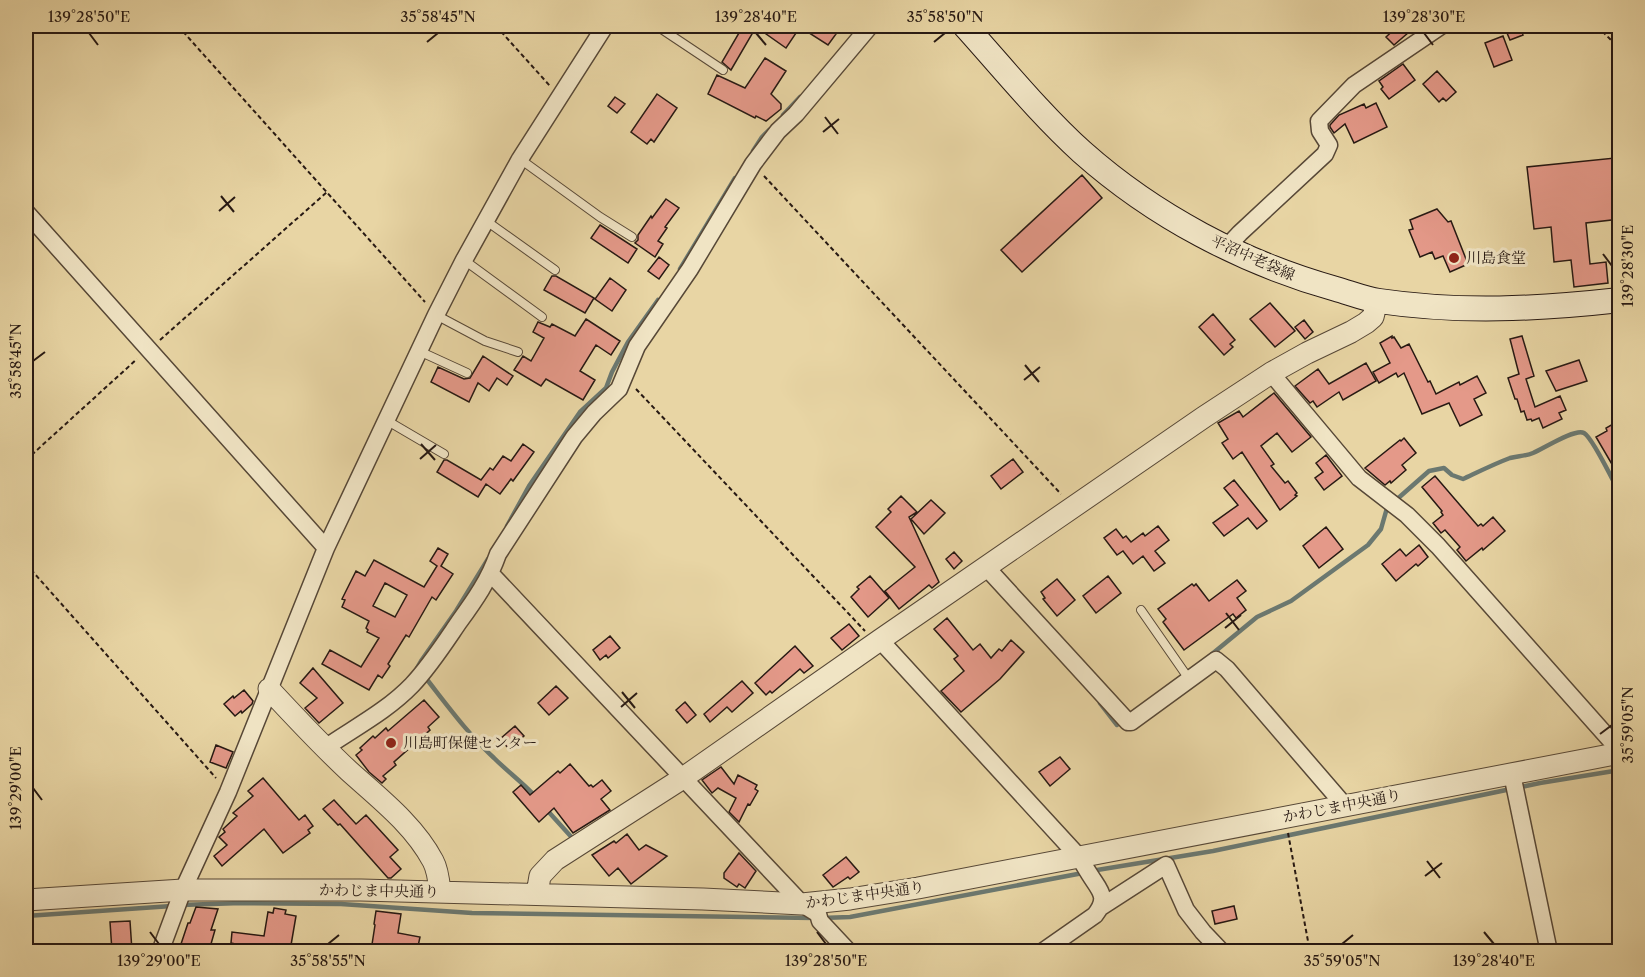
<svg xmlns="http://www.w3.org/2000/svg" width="1645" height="977" font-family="'Libre Caslon Text','Noto Serif JP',serif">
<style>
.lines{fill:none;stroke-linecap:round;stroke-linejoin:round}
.stream{stroke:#6b7870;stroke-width:4.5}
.building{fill:#e49989;stroke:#271913;stroke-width:1.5;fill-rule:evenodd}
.service-casing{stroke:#574837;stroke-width:10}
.minor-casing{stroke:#574837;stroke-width:19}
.tertiary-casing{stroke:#574837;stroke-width:23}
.secondary-casing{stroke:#271913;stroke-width:26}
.path{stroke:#271913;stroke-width:2;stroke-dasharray:4.5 3;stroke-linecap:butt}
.service{stroke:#f0e4c4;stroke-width:8}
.minor{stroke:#f0e4c4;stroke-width:16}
.tertiary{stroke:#f0e4c4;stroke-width:21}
.secondary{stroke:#f0e4c4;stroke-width:24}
.ticks{fill:none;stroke:#271913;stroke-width:2}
.poi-dot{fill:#8f2418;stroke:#f0e4c4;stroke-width:2}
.labels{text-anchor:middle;stroke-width:6;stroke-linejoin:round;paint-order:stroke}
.street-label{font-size:15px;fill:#271913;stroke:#f0e4c4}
.poi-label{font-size:15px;fill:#271913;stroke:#f0e4c4;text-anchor:start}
.neatline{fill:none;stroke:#271913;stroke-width:2}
.ticks-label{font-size:15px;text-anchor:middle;fill:#271913}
</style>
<rect width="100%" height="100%" fill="#e8d5a4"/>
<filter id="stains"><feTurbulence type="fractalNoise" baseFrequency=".00333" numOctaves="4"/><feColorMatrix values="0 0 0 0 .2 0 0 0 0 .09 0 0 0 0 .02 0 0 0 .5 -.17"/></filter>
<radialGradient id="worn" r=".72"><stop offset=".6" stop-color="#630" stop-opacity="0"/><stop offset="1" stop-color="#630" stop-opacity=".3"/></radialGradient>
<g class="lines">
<!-- stream -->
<path class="stream" d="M783,115L800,97
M753,151L762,137L769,130
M680,269L735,178
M507,526L529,486L580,412L606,388L612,372L628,342L658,300
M1212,654L1257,617L1291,601L1368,545L1381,529L1387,508L1429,471L1444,468L1452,475L1463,479C1478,472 1494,464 1510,458C1517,456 1526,456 1533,453C1543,449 1575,428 1584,433C1593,438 1614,483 1620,494
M417,668L421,661L456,611L488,559
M425,677C447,705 468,734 494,758C507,771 522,782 535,796
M1100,703L1117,725L1124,720
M546,809L575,841
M1091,871L1213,851L1540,783L1620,770
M181,905L241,903L341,904L472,913L814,918
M26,916L172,906
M822,918L850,917L1083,873"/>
</g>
<!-- building -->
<path class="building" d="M743,26H823L836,34L828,45L800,27L786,48L756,27L731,70L722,62Z
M1398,26H1416L1394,45L1386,37Z
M1504,26H1519L1523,35L1510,40Z
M1503,36L1512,60L1494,67L1485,43Z
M765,58L786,71L771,94L781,104V109L766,121L756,116L755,118L708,94L717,75L745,88Z
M1403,64L1415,80L1389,99L1381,89L1383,87L1379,81Z
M1437,71L1456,92L1446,101L1443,98L1439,102L1423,84Z
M657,94L677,108L654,142L651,139L647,144L631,132Z
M615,97L625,104L617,113L608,106Z
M1376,103L1387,127L1354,143L1345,124L1334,133L1330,127V125L1339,115L1364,104L1366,108Z
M1615,158L1620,200V219L1586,223L1590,264L1606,262L1608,283L1574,287L1571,260L1554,262L1551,227L1534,229L1527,167Z
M1082,175L1102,198L1022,272L1001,250Z
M666,199L679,208L665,227L667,228L658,241L663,244L655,257L635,243L638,240V235L651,216L652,218Z
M1437,209L1448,222L1451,221L1468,264L1450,272L1443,256L1435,259L1432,252L1420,257L1409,230L1413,229L1410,220Z
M600,225L637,249L628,263L591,238Z
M659,257L669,265L659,279L648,271Z
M552,276H556L594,298L585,313L544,290Z
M610,278L626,290L612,311L595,299Z
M1270,303L1295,331L1275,347L1250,319Z
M1213,314L1235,340L1230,344L1233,347L1224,355L1199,327Z
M586,319L620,341L611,355L596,345L580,371L595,380L583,400L546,379L541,386L514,370L523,356L531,361L544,338L533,332L538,322L550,327L552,324L575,336Z
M1304,320L1313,332L1305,339L1295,327Z
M1392,336V338L1394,337L1401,348L1409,344L1428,382L1430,381L1436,394L1459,382L1460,385L1477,376L1486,393L1474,399L1482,415L1460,426L1449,403L1422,414L1404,373L1398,377L1396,373L1379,383L1373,372L1390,363L1380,343Z
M1522,336L1534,376L1526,379L1535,407L1560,396L1566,410L1559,413L1562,419L1543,428L1539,418L1532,421L1531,419L1527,420L1524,411L1521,412L1517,399H1515L1508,378L1519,374L1510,339Z
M483,356L513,376L507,385L497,378L489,391L478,383L469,402L431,382L438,367L464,379L470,378Z
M1579,360L1587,381L1556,391L1546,371Z
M1366,363L1376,381L1343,400L1339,392L1317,407L1313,401L1310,403L1295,386L1318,369L1329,384Z
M1274,393L1311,437L1292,452L1277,433L1261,446L1274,464L1271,466L1285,483L1288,481L1297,493L1295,495L1297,496L1280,510L1242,452L1233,459L1222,443L1228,439L1218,423L1239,411L1243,417Z
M1620,420V478L1596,437L1607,431L1606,428Z
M1404,438L1416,453L1402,465L1406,470L1391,483L1390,481L1385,485L1365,468L1400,440L1401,441Z
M523,444L534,452L513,481L511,479L500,494L486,484L478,497L437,472L444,460H447L481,480L490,468L493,470L503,456L511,461Z
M1326,455L1342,476L1324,490L1315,478L1323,472L1316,463Z
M1013,459L1023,472L1001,489L991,476Z
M1435,476L1478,526L1481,524L1483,526L1493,517L1505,531L1483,550L1482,548L1466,561L1457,550L1460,547L1445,530L1441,533L1433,523L1443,515L1441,512L1442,511L1422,487Z
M1234,480L1267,521L1257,529L1248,518L1224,536L1213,523L1238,505L1224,488Z
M901,496L917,512L909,517L939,582L932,588L929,585L899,609L885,591L915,567L876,527L891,512L888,509Z
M931,500L945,513L924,534L911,519Z
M1158,526L1169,540L1155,551L1165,563L1154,571L1143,556L1133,564L1123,551L1117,555L1104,538L1116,529L1123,538L1126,536L1131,542L1143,533L1145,536Z
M1326,527L1343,549L1319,568L1303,546Z
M1419,545L1428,557L1418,566L1416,564L1396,581L1382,564L1400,549L1406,556Z
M438,548L448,554L441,566L453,574L436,600L432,597L409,637L406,635L388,664L390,666L382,678L378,675L369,690L322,664L330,650L361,667L379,638L367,632L368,630L366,628L369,621L342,607L345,600L342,599L356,571L365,576L374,560L424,587L437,566L430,561ZM385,583L407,595L395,617L373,606Z
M954,552L962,561L954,569L946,559Z
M870,576L889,598L868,617L851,597L859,589L857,587Z
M1108,576L1121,593L1096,613L1083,596Z
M1057,579L1075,600L1057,616L1043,599L1045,598L1041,592Z
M1237,580L1246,591L1237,598L1246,610L1236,618L1233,614L1184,650L1163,622L1166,619L1158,609L1192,584L1194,586L1196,584L1209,601Z
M947,618L973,650L980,644L991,658L999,649L1002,651L1011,640L1024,652L1000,679L961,712L941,691L964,671L954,659L958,656L934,629Z
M849,624L859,636L842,650L831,638Z
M610,636L620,648L608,658L606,655L600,660L593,650Z
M795,646L813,666L804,673L800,669L772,693L770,691L766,695L755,683Z
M313,668L343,703L319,723L305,708L317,698L300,683Z
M742,681L753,693L732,712L727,707L710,722L704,714Z
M556,686L568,698L549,715L538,703Z
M244,690L253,701L252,704L242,713L241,711L235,716L224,704L233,696L234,698Z
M424,700L439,717L428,727L430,730L394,762L396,765L383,776L386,779L382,783L369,772L356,755L362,750L360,748L373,736L375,738L386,728L388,731Z
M685,702L696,715L687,723L676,710Z
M515,726L524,736L509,749L500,739Z
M216,745L233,752L226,768L210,762Z
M1060,757L1070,769L1050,786L1039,772Z
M570,764L589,786L591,785L593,787L602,780L611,791L601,799L610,810L573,833L554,808L539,822L513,792L521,785L530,795L558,771L560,773Z
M721,767L734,784L738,775L757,785L755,789L758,791L750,805L748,804L739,822L729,812L736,798L718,788L712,793L702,780Z
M263,778L299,820L305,815L313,826L308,830L310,833L283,853L264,829L222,866L214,856L227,845L219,837L225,832L223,829L237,816L233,813L253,796L248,791Z
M334,800L356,824L366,815L398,850L390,857L401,869L391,878H388L340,824L338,825L323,809Z
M627,834L639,850L646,845L667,856L631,884L618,868L609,876L592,855L614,841L616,843Z
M739,853L756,871L745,888L739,884L737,887L724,878V873Z
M846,857L859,872L850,879L848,877L833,887L823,875Z
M1234,906L1237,919L1215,924L1212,911Z
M196,907L218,909L211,930H215L211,944H208L205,951H192L180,947L188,923H190Z
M274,908L286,910L285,914L296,916L290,951H235L236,944L231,943L232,932L264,936L268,912L273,913Z
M376,911L401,914L398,933L420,937L417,951H371L375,925L374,924Z
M130,921L132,951H112L110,922Z"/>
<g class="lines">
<!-- service casing -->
<g class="service-casing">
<path id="service" d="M657,26L723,70
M520,159L600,217L632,237
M485,220L555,270
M464,260L542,317
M436,315L485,341L518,352
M419,351L467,373
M386,420L444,454
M1141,610L1189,679"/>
</g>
<!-- minor casing -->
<g class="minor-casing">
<path id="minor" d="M26,212L326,548
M1226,248L1240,233L1325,154L1329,145L1320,131L1319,121L1354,85L1441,26
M1271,373L1359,478L1407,515L1438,546L1620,751
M986,567L1128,722H1131L1216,660L1227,669L1345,806
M491,574L802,904L818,914L820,921L849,952
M880,640L1079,857C1083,863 1086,869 1090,875C1100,891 1109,897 1095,915L1042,952
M325,748C354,728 387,711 412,685C430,666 444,644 459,622C475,600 489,580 498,554L574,437L594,413L619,389L637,346L690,269L753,164L778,131L796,114L870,26
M1512,774L1549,952
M1101,907L1166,865L1186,910L1203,932L1222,952
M160,952L183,890L228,792L326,548L436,315L464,260L520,159L605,26"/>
</g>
<!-- tertiary casing -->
<g class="tertiary-casing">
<path id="tertiary" d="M269,689C295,717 321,745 349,771C379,798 414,825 433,861C438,870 439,882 440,892
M537,894L540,876L555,860L683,778L880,640L1204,417L1271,373L1307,353L1351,332L1366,323L1373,317L1377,301
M26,900L183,890H361L703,899L802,904L850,899L918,888L1620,753"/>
</g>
<!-- secondary casing -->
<g class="secondary-casing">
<path id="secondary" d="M965,26C1002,67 1040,114 1082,152C1154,216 1243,263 1336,289C1350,293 1365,299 1379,301C1460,313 1539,309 1620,300"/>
</g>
<!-- path -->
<path class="path" d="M178,26L425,302
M496,26L550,86
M1597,26L1620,49
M764,176L1061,494
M160,340L327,192
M636,389L865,631
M26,460L137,359
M26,564L216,778
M1288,833L1310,952"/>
<!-- service -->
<use href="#service" class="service"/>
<!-- minor -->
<use href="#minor" class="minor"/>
<!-- tertiary -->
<use href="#tertiary" class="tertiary"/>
<!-- secondary -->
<use href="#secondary" class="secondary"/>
</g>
<!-- ticks -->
<path class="ticks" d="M89,33L98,45M756,33L766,45M1424,33L1433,45M427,42L438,33M934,42L945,33M825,117L838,134M823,132L839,119M221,196L234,212M219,211L235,197M1603,254L1612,266M33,361L45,352M1025,365L1039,382M1024,380L1040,367M421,444L435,460M420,459L436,445M1226,613L1239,630M1225,628L1241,615M622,692L635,708M621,707L637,693M1600,734L1612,725M33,788L42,800M1427,861L1440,878M1425,876L1442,863M150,932L159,944M817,932L826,944M1484,932L1494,944M328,944L339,935M1342,944L1353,935"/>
<!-- markers -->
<g class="poi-dot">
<circle cx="1454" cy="258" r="6"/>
<circle cx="391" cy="743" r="6"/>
</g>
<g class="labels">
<!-- street labels -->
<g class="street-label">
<text transform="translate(1253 258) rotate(24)" y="5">平沼中老袋線</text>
<text transform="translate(1342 806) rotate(-11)" y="5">かわじま中央通り</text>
<text transform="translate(379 891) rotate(1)" y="5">かわじま中央通り</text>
<text transform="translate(865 895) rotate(-8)" y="5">かわじま中央通り</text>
</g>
<!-- poi labels -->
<g class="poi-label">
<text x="1466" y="263">川島食堂</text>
<text x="403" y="748">川島町保健センター</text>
</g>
</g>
<!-- margin -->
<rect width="1645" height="977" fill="none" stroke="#e8d5a4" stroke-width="66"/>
<rect x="33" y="33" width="1579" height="911" class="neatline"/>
<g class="ticks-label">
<text x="89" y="22">139°28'50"E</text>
<text x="438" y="22">35°58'45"N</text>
<text x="756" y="22">139°28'40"E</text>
<text x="945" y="22">35°58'50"N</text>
<text x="1424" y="22">139°28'30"E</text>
<text transform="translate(1628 266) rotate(-90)" y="5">139°28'30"E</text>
<text transform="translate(16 361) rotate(-90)" y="5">35°58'45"N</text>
<text transform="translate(1628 725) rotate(-90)" y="5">35°59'05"N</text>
<text transform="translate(16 788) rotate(-90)" y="5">139°29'00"E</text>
<text x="159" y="966">139°29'00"E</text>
<text x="328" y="966">35°58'55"N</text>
<text x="826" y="966">139°28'50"E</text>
<text x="1342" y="966">35°59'05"N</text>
<text x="1494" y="966">139°28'40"E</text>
</g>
<rect width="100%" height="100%" filter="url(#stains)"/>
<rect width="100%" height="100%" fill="url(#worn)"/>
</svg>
